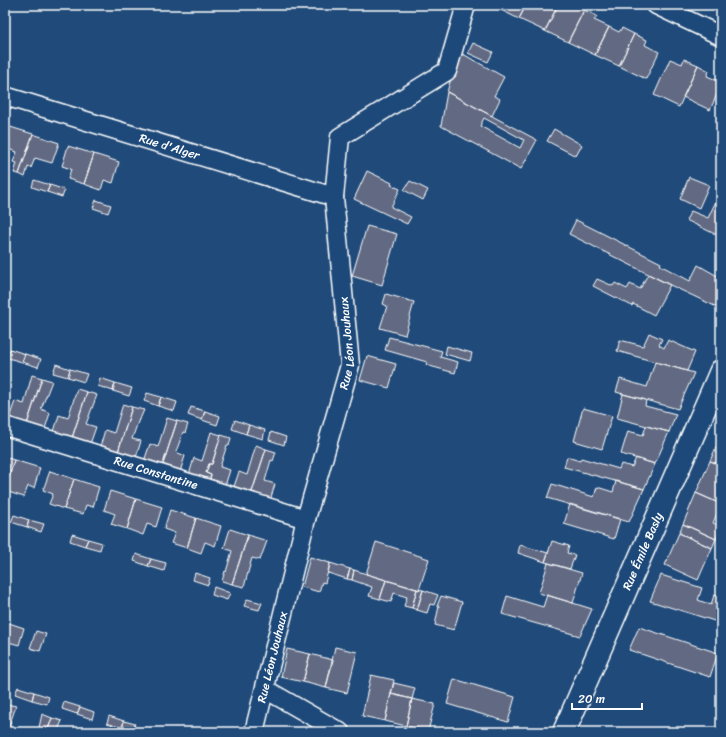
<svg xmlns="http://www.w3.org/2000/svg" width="726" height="737" font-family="Sriracha,sans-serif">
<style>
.building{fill:#626b83;stroke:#fff;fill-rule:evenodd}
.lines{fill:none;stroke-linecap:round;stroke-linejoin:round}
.minor-casing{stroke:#fff;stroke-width:21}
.tertiary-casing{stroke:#fff;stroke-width:25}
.minor{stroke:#1f4a7a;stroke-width:18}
.tertiary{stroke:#1f4a7a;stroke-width:22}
.labels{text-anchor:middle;stroke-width:4;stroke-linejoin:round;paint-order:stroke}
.street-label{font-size:12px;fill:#fff;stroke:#1f4a7a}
</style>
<rect width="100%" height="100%" fill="#1f4a7a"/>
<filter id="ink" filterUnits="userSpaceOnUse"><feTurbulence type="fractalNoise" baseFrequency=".025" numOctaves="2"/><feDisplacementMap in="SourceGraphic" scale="8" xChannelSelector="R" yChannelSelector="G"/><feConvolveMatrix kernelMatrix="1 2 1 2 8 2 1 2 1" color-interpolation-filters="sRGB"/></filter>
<g filter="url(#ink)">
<!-- building -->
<path class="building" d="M491,5H526L519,19Z
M526,5H558L545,31L519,19Z
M558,5H563L568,7L570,5H574L584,10L568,42L545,31Z
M584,10L597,16L594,20L609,27L595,55L568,42Z
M609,27L619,32L622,28L634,34L619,66L595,55Z
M634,34L647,40L645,45L659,52L646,79L619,66Z
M473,43L493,52L488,62L468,53Z
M461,53L504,77L494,96L500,99L492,116L447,92L450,82Z
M670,59L682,64L684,59L698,65L679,107L654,95Z
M698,65L709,71L707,76L721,82V85L710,110L683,97Z
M447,92L537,140L521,169L441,126ZM484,118L524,140L520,148L480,126Z
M7,126L33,134L19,174L14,173L17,163L13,162L17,152L5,148V132Z
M554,129L582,145L576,156L547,141Z
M33,134L59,143L52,163L35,158L31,168L28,167L25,177L19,174Z
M68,146L94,154L84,184L68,179L71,169L62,166Z
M94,154L119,162L113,183L104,180L101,190L84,184Z
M367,171L392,183L391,185L400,189L391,207L411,217L407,224L354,199Z
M689,177L709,185L699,208L680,199Z
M34,180L50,185L47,192L32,187Z
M410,181L428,190L423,200L404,190Z
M50,185L65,190L62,197L47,192Z
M717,199L721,200V237L686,220L691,211L708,218Z
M96,200L111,205L108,213L93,208Z
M576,220L661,263L660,265L690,281L698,265L721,278V309L670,285L569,234Z
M367,226L397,234L382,285L352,276Z
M648,274L670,285L654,315L633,304L632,306L593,286L597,279L613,286L615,283L627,289L630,284L640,289Z
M386,294L414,302L405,335L380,328L387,306L383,304Z
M649,333L662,339L659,345L664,348L668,340L695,352L687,371L617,351L620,340L643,346Z
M389,337L442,351L440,357L458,362L455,373L426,365L427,362L385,350Z
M447,346L472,353L470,361L445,354Z
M10,349L25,354L22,362L8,358Z
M25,354L41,359L38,367L22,362Z
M367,356L396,364L389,388L360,380Z
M655,362L694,373L678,409L616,392L620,379L647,387Z
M56,364L70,369L68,377L53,373Z
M70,369L87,374L84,382L68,377Z
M32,375L42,378L26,427L8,421L15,401L24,404Z
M42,378L52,381L41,409L50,413L44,432L26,427Z
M100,378L115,383L113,391L98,386Z
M115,383L132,388L129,396L113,391Z
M77,389L87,392L71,441L53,435L59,415L68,418Z
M87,392L97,395L86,424L96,427L89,447L71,441Z
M147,393L161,397L158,406L144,401Z
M623,394L646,400L645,406L676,414L669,432L617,418Z
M161,397L177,402L174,411L158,406Z
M123,404L132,407L117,455L99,450L105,430L114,433Z
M132,407L144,410L140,419H139L132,439L141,441L135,461L117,455Z
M191,407L205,411L202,420L188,415Z
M583,408L612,416L602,449L574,441Z
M205,411L220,416L217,425L202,420Z
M167,418L177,421L161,470L143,464L150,444L158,447Z
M235,420L249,425L246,434L232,429Z
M177,421L188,424L185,433L183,432L176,452L185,456L179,475L161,470Z
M249,425L265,430L263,439L246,434Z
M646,426L669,432L655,464L621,454L628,431L643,435Z
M211,432L221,435L212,464H209L206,473L211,475L208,484L188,478L194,458L202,461Z
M271,432L286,437L284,445L269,440Z
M221,435L231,438L229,446L227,445L220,467L230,470L224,489L208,484L211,475L206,473L209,464H212Z
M721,436V465L710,461Z
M256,445L266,449L250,498L232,492L239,472L247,475Z
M266,449L276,452L273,461L271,460L265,481L275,484L269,504L250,498Z
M5,457L14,460L5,491Z
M567,457L580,461L581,458L619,469L621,464L632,467L636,458L655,464L644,489L564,467Z
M14,460L40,468L34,488L28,486L24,497L5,491Z
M710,461L721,465V504L696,493Z
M50,471L74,479L64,509L49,504L53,494L43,490Z
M74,479L99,487L93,507L86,505L83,514L64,509Z
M616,481L644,489L629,522L547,498L552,484L594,497L597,487L613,492Z
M110,491L136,499L127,529L111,524L115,514L104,510Z
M696,493L721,504L713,523L721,526L716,539L683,524Z
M136,499L162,507L156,527L147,524L143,535L127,529Z
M570,504L620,519L614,539L564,524Z
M170,510L196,518L187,548L171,543L175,533L164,529Z
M14,515L29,520L27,527L11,522Z
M196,518L221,526L215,546L205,542L201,553L187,548Z
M29,520L44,524L41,532L27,527Z
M683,524L716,539L712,548L679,533Z
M230,529L248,535L232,584L222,581L225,571L226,572L232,551L224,548Z
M679,533L712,548L698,580L665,565Z
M72,534L88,539L85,546L70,541Z
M248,535L267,541L260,560L252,558L244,587L232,584Z
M88,539L102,543L100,550L85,546Z
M552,541L569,546L567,553L575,555L570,569L545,562Z
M376,542L429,559L419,590L366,574Z
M520,545L548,553L545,562L518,553Z
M136,554L151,559L148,566L134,561Z
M310,557L330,563L325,583L322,582L319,592L302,587Z
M151,559L166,563L164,571L148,566Z
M330,563L350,569L347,579L328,573Z
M548,563L582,573L573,603L539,593Z
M350,569L354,570L352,580L347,579Z
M354,570L386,580L380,599L369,596L372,587L352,580Z
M195,573L210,578L208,585L193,580Z
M661,575L702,588L698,600L711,605L714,595L721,597V623L650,601Z
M386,580L417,589L412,608L404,606L407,597L394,593L391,602L380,599Z
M214,587L230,593L227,600L212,595Z
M417,589L423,590L417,610L412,608Z
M423,590L438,595L434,605L430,604L427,613L417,610Z
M547,595L592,609L580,636L502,614L507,596L543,607Z
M441,596L462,602L454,630L435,625L439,606H437Z
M247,599L262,603L259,610L244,606Z
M9,623L24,628L19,645L5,641V634Z
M639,627L718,653L710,677L629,650Z
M36,631L46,634L40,651L30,648Z
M335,647L357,652L347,693L326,688Z
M287,649L310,654L303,682L281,677Z
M310,654L333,660L326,688L303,682Z
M371,675L394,680L385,721L362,716Z
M454,679L515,697L508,722L447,704Z
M394,683L415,688L412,699L391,694Z
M18,687L34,692L32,700L15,694Z
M34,692L49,697L47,704L32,700Z
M391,694L412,699L406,726L385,721Z
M412,699L435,704L428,731L406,726Z
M64,702L80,707L77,714L62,709Z
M7,704L16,706L7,732H5V708Z
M80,707L94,712L92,719L77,714Z
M42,714L52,718L47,732H38Z
M109,716L124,721L122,728L107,723Z
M52,718L62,721L57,732H47Z
M124,721L135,724L132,731L122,728Z"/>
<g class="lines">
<!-- minor casing -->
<g class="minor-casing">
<g id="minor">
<path d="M656,5L721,36"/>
<path id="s1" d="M5,96L334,197"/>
<path id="s2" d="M5,426L306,519"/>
<path d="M265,689L340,732"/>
<path id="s3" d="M254,732L306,519L350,365L334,197L340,137L447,71L466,5"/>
</g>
</g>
<!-- tertiary casing -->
<g class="tertiary-casing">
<g id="tertiary">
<path id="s4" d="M564,732L721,371"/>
</g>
</g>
<!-- minor -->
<use href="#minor" class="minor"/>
<!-- tertiary -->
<use href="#tertiary" class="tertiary"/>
</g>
</g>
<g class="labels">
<!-- street labels -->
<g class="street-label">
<text dy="4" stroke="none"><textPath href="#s1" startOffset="172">Rue d'Alger</textPath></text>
<text dy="4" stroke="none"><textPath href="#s3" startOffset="401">Rue Léon Jouhaux</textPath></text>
<text dy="4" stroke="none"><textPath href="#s2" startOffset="158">Rue Constantine</textPath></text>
<text dy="4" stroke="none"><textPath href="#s4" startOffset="197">Rue Émile Basly</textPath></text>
<text dy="4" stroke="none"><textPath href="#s3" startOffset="77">Rue Léon Jouhaux</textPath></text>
</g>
</g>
<!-- margin -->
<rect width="726" height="737" fill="none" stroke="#1f4a7a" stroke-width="20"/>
<rect x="10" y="10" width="706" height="717" fill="none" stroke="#fff" stroke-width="1.5" filter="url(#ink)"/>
<!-- scale -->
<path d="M572 703v6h70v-6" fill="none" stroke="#ffffff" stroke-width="2"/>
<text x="578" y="703" font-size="12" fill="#ffffff" stroke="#1f4a7a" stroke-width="3" paint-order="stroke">20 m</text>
</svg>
